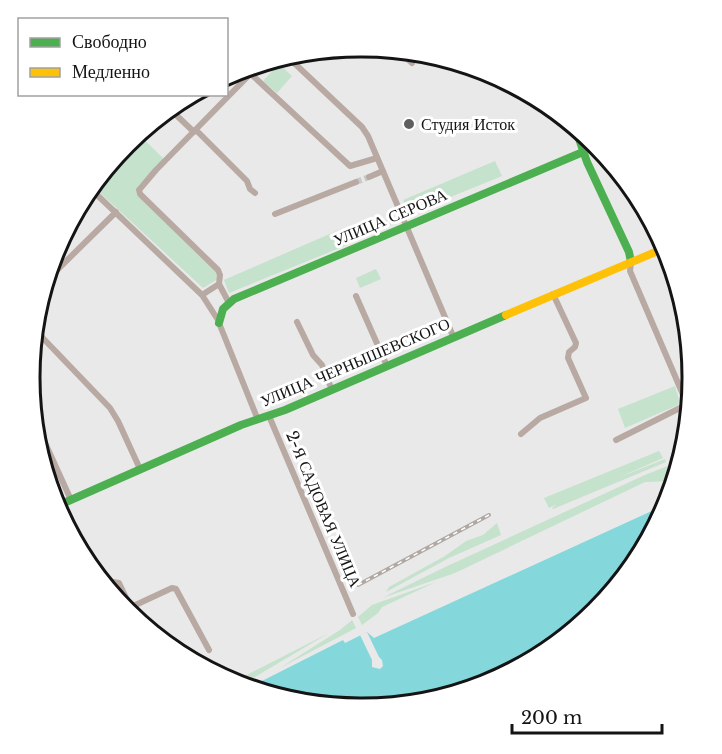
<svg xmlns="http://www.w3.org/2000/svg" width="722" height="754" font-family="'Libre Baskerville',serif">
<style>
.green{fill:#c4e2cc}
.water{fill:#84d8dc}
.pier{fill:#e9e9e9}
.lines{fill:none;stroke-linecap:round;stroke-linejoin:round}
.street-tunnel{stroke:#c9c9c9;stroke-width:6;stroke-dasharray:6 3;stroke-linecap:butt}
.street{stroke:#b8a9a3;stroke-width:6}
.fast{stroke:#4caf50;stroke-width:8}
.slow{stroke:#ffc107;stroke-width:8}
.rail-casing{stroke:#afa8a3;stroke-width:4}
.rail{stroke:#fff;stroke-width:1.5;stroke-dasharray:4.5;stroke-linecap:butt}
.poi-dot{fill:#5f5f5f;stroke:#fff;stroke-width:2}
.labels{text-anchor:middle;stroke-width:6;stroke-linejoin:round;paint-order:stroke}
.poi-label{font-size:16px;fill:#141415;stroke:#fff;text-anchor:start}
.street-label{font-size:16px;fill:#141415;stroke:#fff}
.rim{fill:none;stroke:#141415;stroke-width:3}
</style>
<rect width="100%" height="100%" fill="#e9e9e9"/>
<!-- green -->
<path class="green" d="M279,64L292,76L277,93L263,81Z
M139,135L164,159L138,186L136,191L137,195L216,272L218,279L203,288L96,189L127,143Z
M495,161L502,176L426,207L422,199L406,205L403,200Z
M389,219L391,225L348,243L346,237Z
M341,229L347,245L229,293L224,280Z
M376,269L381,279L360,288L356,278Z
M675,386L679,400L678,405L625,428L618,409Z
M659,451L663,458L615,479L665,459L666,462L553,509L552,508L557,504L549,508L544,498Z
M675,463L671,481L645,482L455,573L382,598L443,568L645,475Z
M497,523L501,535L449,558L386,592L389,587L445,556L466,541L483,535Z
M436,582L382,607L378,613L362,625L358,617L372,605Z
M352,620L356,628L280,668L340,630Z
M329,633L243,684L233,682Z"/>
<!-- water -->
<path class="water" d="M667,504L595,611L487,683L361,708L252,686L343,640L345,643L367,632L374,638Z"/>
<!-- pier -->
<path class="pier" d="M367,632L379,657L382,660L383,666L380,669L372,667V660L360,635Z"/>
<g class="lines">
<!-- street-tunnel -->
<path class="street-tunnel" d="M356,182L369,177"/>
<!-- street -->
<path class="street" d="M402,54L412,63
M291,60L362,127L368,136L453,336
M251,74L350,166L377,158
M173,112L194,132
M196,130L247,181L250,189L255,193
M369,177L383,171
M94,192L202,295L218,320
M275,214L356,182
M631,262L630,271L687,404
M50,277L116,212
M202,295L219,284
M356,296L387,366
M229,303L219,284L220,275L218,270L140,194L139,190L156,170L258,66
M297,322L313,355L322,365L332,390
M219,323L258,420
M39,334L110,408L118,421L140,469
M269,416L353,614
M521,434L540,418L586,398L568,358L569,352L575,347L576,343L553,294
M616,440L686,405
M44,446L46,445L71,500
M107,581L119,583L129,604L130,613
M129,608L172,588L176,589L209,650"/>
<!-- fast -->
<path class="fast" d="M576,130L587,162L629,252L631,262
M219,323L223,309L234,299L583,152
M57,506L241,425L285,410L506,315"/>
<!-- slow -->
<path class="slow" d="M506,315L665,248"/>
<!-- rail casing -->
<g class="rail-casing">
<path id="rail" d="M358,585L489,515"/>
</g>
<!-- rail -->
<use href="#rail" class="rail"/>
</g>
<!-- markers -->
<circle class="poi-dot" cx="409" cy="124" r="6"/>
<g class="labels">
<!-- poi labels -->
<g class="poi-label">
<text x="421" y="130">Студия Исток</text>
</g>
<!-- street labels -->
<g class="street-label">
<text transform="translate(390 217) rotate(-23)" y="6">УЛИЦА СЕРОВА</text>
<text transform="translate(355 362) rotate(-23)" y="6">УЛИЦА ЧЕРНЫШЕВСКОГО</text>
<text transform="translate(324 509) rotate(67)" y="6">2-Я САДОВАЯ УЛИЦА</text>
</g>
</g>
<!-- crop -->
<path d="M0 0H722V754H0ZM360 57H362A320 320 0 0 1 682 377V378A320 320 0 0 1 362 698H360A320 320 0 0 1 40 378V377A320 320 0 0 1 360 57Z" fill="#fff" fill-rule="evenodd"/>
<path class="rim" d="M360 57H362A320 320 0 0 1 682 377V378A320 320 0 0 1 362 698H360A320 320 0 0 1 40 378V377A320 320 0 0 1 360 57Z"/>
<!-- legend -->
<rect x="18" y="18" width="210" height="78" fill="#ffffff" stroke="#a1a1a1" stroke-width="1.5"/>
<rect x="30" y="38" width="30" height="9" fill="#4caf50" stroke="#a1a1a1" stroke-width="1.5"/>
<text x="72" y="48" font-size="18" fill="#141415">Свободно</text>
<rect x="30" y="68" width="30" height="9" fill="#ffc107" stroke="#a1a1a1" stroke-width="1.5"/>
<text x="72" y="78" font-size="18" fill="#141415">Медленно</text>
<!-- scale -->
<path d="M512 724v9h150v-9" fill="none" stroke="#141415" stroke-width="3"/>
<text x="521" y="724" font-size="18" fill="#141415" stroke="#ffffff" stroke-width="4.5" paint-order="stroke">200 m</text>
</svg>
